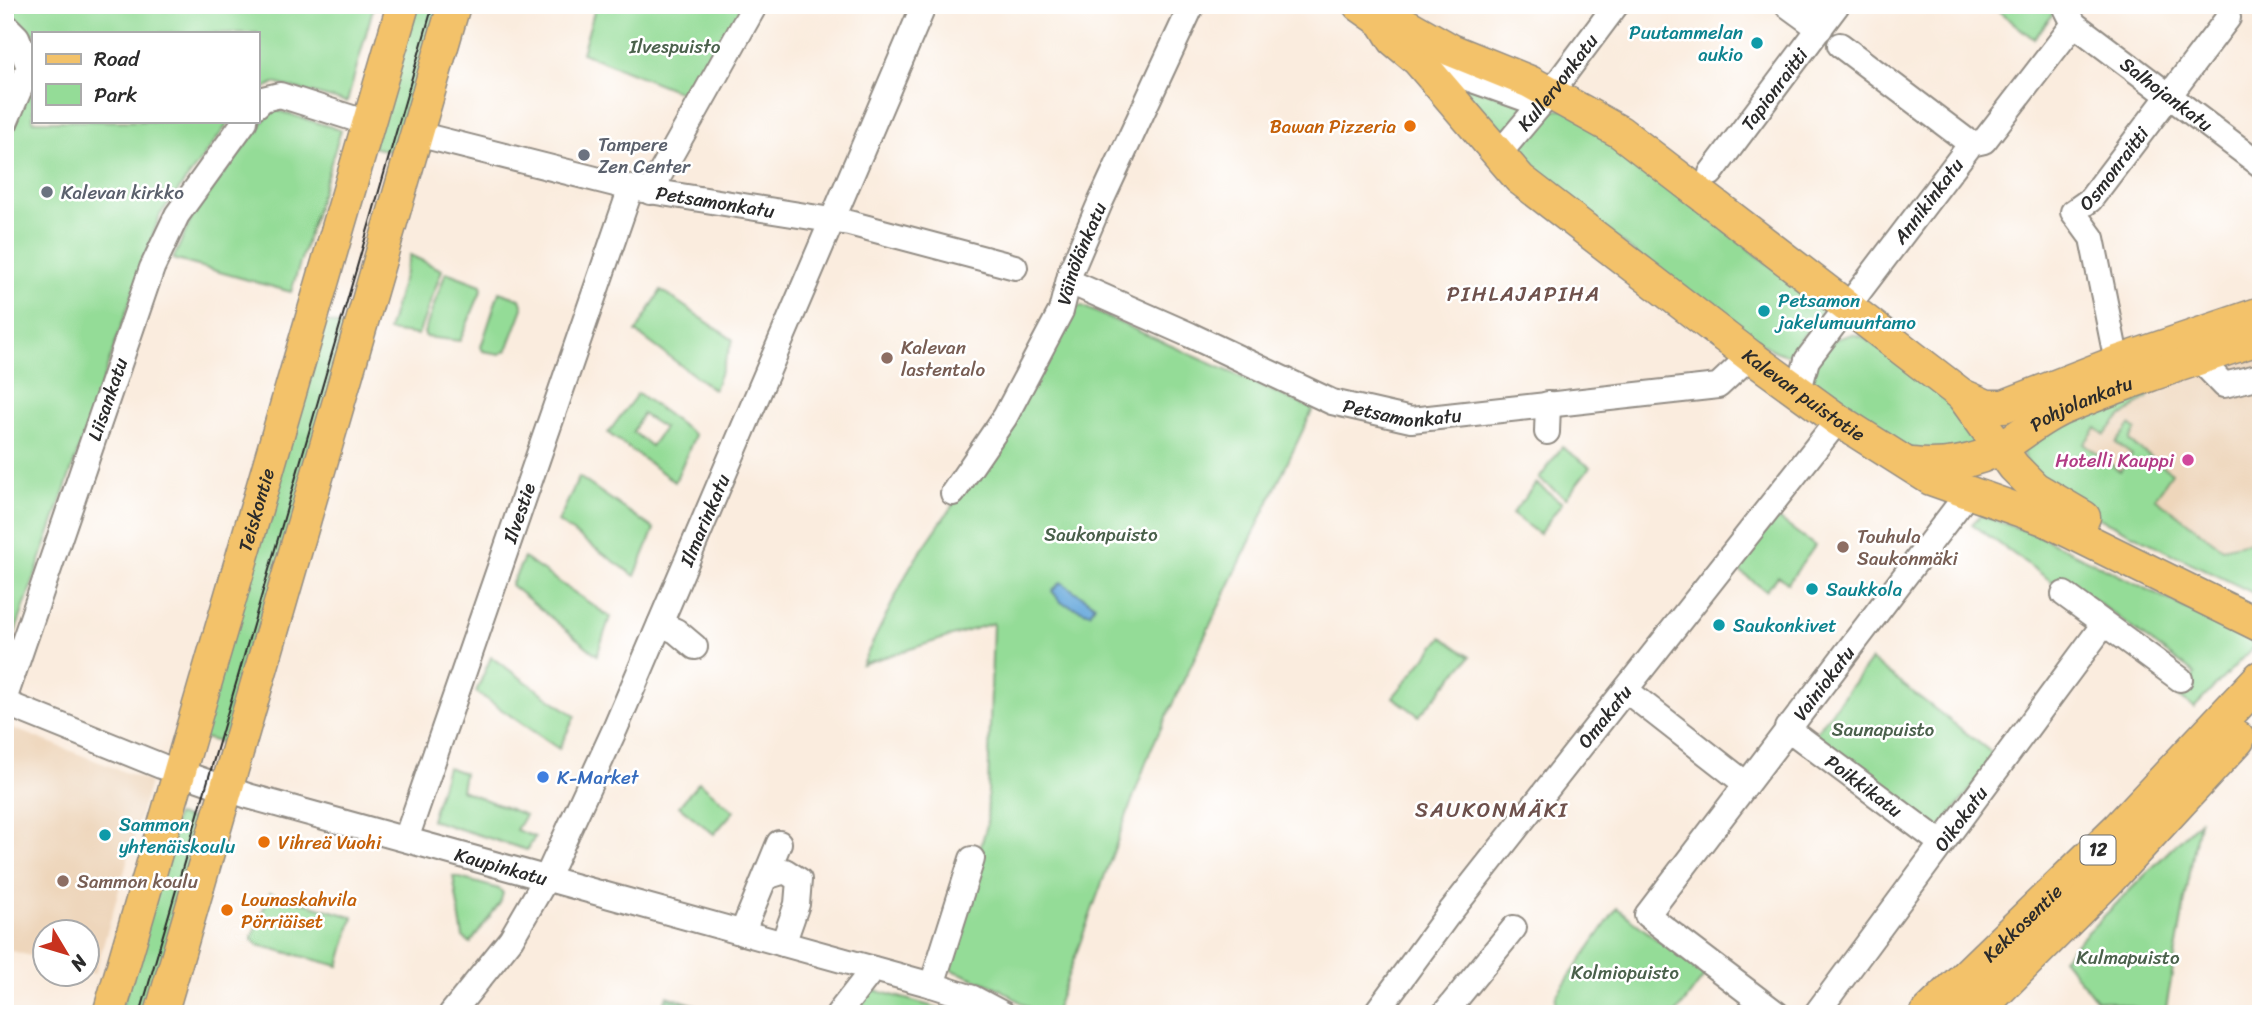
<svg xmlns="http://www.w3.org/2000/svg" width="2266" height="1019" font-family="Sriracha,sans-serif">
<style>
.built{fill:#eed6bb}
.green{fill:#94dc97;stroke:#608461;stroke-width:2;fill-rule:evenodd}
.forest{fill:#77bc80;stroke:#517456;stroke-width:2}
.water{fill:#68a9dc;stroke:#4a6a84;stroke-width:2}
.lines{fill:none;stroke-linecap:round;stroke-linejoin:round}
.minor-casing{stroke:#928c84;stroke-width:28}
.major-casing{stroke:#928c84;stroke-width:35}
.highway-casing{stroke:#928c84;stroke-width:38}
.minor{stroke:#fff;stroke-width:24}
.major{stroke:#f3c26a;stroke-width:32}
.highway{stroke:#f3c26a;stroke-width:35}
.tram{stroke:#2b2b2b;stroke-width:2}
.culture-dot{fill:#0f9aa8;stroke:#fff;stroke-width:2.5}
.food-dot{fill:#e8710a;stroke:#fff;stroke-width:2.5}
.worship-dot{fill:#6b7280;stroke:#fff;stroke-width:2.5}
.education-dot{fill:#8d6e63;stroke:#fff;stroke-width:2.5}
.hotel-dot{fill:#d1479c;stroke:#fff;stroke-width:2.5}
.shop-dot{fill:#3f7fe0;stroke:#fff;stroke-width:2.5}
.labels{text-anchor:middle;stroke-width:5;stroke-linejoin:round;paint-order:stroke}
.shield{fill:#fff;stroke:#6b6b6b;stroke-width:2}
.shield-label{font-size:18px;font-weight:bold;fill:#2b2b2b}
.culture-label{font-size:19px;fill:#0d838f;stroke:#fff;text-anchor:start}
.park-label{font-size:19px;fill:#4a604b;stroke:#fff}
.street-label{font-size:19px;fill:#2b2b2b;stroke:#fff}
.food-label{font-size:19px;fill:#c56008;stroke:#fff;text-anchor:start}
.worship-label{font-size:19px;fill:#5b616d;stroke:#fff;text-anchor:start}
.education-label{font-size:19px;fill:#785e54;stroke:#fff;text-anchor:start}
.hotel-label{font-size:19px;fill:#b23c85;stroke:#fff;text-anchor:end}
.shop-label{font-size:19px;fill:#366cbe;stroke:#fff;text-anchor:start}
.neighbourhood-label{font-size:21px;letter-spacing:2px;fill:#6e514c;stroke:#fff}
</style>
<rect width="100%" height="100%" fill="#fff"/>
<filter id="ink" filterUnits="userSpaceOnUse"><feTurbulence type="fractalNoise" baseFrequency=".0143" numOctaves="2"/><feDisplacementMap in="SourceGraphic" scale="14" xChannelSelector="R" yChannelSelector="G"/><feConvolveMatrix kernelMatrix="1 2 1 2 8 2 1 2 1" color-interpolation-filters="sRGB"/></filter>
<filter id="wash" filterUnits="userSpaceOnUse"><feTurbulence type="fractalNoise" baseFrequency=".00686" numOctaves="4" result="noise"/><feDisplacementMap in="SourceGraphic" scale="28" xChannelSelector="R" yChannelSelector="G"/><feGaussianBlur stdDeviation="1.57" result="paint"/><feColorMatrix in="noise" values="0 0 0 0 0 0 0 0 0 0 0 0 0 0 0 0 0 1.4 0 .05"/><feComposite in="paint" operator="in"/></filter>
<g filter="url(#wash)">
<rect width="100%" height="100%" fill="#faecde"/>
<!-- built -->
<path class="built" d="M2261,350V541L2222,548L2066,430L2076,417Z
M5,725L150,782L95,974L88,972V932H46L45,960L5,949Z"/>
<!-- green -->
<path class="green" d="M17,5H374L347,102L274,83L257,93V33H33V121H230L160,215L5,662V35Z
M413,5H445L401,154L372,147Z
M596,5H748L695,98L582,53Z
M1991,5H2052L2057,9L2034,39Z
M1452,80L1525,104L1501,139Z
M1569,109L1825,308L1788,355C1761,350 1746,326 1720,320L1517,160L1514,145L1544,111Z
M276,110L341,130L291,292L173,259L194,213L268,115Z
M410,255L442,270L418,335L388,331Z
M446,272L481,285L482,289L460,341L426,337L424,333Z
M661,290L733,340L714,390L636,332Z
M499,292L520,299L523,308L507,350L500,354L483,351L481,347Z
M1082,306L1313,409L1151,749L1054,1014H1039L998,988L944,967L987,825L993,623L862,664L910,567L1010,422L1071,307Z
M321,320L351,329L231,745L200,737Z
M1852,334L1863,337L1945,396L1979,435L1978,445L1916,457L1815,385L1812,367L1832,340Z
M2147,390L2148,397L2115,422L2105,435L2096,428L2084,444L2120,471L2132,455L2116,443L2130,425L2136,430L2129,441L2172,473L2155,498L2222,548L2261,539V597L2082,510L2038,482L2021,451L2030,437Z
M638,393L695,435L675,482L608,433ZM642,414L664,428L651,446L633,432Z
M1562,447L1590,467L1566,498L1539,479Z
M579,477L654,529L635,576L558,522Z
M1536,483L1562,503L1539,534L1512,514Z
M1981,515L2037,535L2257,643L2194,708L2178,696L2195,674L2068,581L2058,586L1972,524Z
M1776,517L1815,546L1788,583L1778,576L1766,591L1737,569Z
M524,558L610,617L597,655L511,585Z
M1442,637L1470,657L1419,716L1393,697Z
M491,657L575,716L559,749L476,692Z
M1871,660L1996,756L1939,830L1814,735Z
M447,767L464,773L461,790L525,815L516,830L535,837L527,850L431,820Z
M699,782L734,811L714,834L679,806Z
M176,815L207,824L152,1014H120Z
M2199,821L2165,1014L2096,999L2062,958Z
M453,876L499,889L503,893L500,903L470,943L463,937Z
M270,893L353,917L339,966L258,945L251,939Z
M1617,908L1660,942L1668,941L1708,971L1676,1014H1554L1556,996Z
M874,990L959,1014H850L869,991Z"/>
<!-- forest -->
<path class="forest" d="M667,996L724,1014H659Z"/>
<!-- water -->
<path class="water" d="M1061,582L1095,605L1090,613L1062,603L1052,591Z"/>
</g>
<g filter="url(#ink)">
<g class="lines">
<!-- minor casing -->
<g class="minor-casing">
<g id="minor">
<path d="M1787,5L1820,29"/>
<path id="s1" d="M2071,5L2067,10L2074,24L2261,165"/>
<path d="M5,25L17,37L29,67L5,123"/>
<path d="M1840,45L1971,144"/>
<path d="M1419,61L1526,99L1551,92"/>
<path d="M257,105L263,99L280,95L368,123"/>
<path id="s2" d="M417,134L631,188L849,223L1015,267"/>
<path id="s3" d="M1498,155L1551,92L1616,5"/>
<path id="s4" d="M1711,173L1837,5"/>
<path d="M650,192L755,5"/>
<path id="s5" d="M1070,282L1190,335L1332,402L1411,420L1718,386L1750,356"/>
<path d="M2198,358L2224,385L2261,376"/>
<path id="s6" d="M2117,362L2092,238L2073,212L2090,200L2228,18"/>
<path id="s7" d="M1799,390L1807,360L1971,144L1984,141L2074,24"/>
<path d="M1547,432L1548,404"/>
<path id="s8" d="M953,493L1005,417L1061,311L1071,271L1100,203L1192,5"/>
<path d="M2064,594L2180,679"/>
<path d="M660,624L676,631L695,647"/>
<path d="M1627,691L1746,784"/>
<path id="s9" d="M5,697L152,268L177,215L245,121"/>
<path id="s10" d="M5,703L161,766L248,796L932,985L973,998L1003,1014"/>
<path id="s11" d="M1787,728L1941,843"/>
<path id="s12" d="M406,839L631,188"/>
<path d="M766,877L785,871L799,880L797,904L783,944"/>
<path d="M742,933L779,843"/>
<path d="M932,985L972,859"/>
<path id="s13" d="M451,1014L511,939L547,877L615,729L924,5"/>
<path d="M838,1014L873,969"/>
<path id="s14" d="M1375,1014L1447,916L1838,420"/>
<path d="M1444,1014L1514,928"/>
<path id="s15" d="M1777,1014L1647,915L1968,493"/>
<path id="s16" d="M1816,1014L2104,624"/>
</g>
</g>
<!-- major casing -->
<g class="major-casing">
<g id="major">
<path id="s17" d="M1359,5L1383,22L1394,40L1418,60L1520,179L1750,356L1838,420L1931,479L2044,519L2261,626"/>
<path d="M1388,22L1405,24L1451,50L1530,82L1620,132L1962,395L2014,467L2035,488L2084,517"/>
<path d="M1962,395L1987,406H2004L2117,362L2261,313"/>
<path id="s18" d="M1912,464C1940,467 1975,463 2000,448C2022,435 2040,418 2064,408C2128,381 2195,360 2261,338"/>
<path id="s19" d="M109,1014L403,5"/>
<path d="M161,1014L454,5"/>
</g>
</g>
<!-- highway casing -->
<g class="highway-casing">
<g id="highway">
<path id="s20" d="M1928,1014L2119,829L2261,678"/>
<path d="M1973,1014L2105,882L2237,739"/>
</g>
</g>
<!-- minor -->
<use href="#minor" class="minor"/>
<!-- major -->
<use href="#major" class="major"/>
<!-- highway -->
<use href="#highway" class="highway"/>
<!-- tram -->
<path class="tram" d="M140,1014L433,5"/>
</g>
</g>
<!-- markers -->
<g class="culture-dot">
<circle cx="1757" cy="43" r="7"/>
<circle cx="1764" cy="311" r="7"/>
<circle cx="1812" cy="589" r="7"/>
<circle cx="1719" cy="625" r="7"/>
<circle cx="105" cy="835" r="7"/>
</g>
<g class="food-dot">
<circle cx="1410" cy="126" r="7"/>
<circle cx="264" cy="842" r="7"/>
<circle cx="227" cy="910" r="7"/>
</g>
<g class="worship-dot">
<circle cx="584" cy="155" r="7"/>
<circle cx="47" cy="192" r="7"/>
</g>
<g class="education-dot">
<circle cx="887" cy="358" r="7"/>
<circle cx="1843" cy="547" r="7"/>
<circle cx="63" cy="881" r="7"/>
</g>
<circle class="hotel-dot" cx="2188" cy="460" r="7"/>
<circle class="shop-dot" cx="543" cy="777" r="7"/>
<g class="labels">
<!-- shield labels -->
<rect class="shield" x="2080.5" y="835.5" width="35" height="29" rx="5"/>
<g class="shield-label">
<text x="2098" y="856">12</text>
</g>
<!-- culture labels -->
<g class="culture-label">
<text x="1743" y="39" text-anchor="end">Puutammelan<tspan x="1743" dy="22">aukio</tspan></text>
<text x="1778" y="307">Petsamon<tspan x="1778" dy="22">jakelumuuntamo</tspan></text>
<text x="1826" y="596">Saukkola</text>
<text x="1733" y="632">Saukonkivet</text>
<text x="119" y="831">Sammon<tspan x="119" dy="22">yhtenäiskoulu</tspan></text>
</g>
<!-- park labels -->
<g class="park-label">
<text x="675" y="53">Ilvespuisto</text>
<text x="1101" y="541">Saukonpuisto</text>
<text x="1883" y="736">Saunapuisto</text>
<text x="2128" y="964">Kulmapuisto</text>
<text x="1625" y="979">Kolmiopuisto</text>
</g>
<!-- street labels -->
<g class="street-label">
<text dy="7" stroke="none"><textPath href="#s3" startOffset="94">Kullervonkatu</textPath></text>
<text dy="7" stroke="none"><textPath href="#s4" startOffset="105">Tapionraitti</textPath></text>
<text dy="7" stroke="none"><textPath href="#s1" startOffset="138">Salhojankatu</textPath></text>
<text dy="7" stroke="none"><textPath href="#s6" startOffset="219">Osmonraitti</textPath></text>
<text dy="7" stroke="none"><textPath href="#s7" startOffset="231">Annikinkatu</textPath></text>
<text dy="7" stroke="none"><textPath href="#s2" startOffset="306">Petsamonkatu</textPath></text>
<text dy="7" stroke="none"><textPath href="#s8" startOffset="273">Väinölänkatu</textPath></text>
<text dy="7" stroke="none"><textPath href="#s17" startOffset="595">Kalevan puistotie</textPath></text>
<text dy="7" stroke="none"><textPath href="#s9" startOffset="315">Liisankatu</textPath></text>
<text dy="7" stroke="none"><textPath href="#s18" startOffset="184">Pohjolankatu</textPath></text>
<text dy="7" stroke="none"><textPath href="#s5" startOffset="360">Petsamonkatu</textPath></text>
<text dy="7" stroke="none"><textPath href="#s19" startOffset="525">Teiskontie</textPath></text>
<text dy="7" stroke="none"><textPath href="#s12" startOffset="345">Ilvestie</textPath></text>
<text dy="7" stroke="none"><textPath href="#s13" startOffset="558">Ilmarinkatu</textPath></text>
<text dy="7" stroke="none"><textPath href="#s15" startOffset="455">Vainiokatu</textPath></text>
<text dy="7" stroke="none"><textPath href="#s14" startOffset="376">Omakatu</textPath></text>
<text dy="7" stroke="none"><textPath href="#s11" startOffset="96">Poikkikatu</textPath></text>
<text dy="7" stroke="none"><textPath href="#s16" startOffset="243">Oikokatu</textPath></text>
<text dy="7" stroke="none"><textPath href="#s10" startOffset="523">Kaupinkatu</textPath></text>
<text dy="7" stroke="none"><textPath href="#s20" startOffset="131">Kekkosentie</textPath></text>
</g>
<!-- food labels -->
<g class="food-label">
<text x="1396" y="133" text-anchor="end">Bawan Pizzeria</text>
<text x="278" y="849">Vihreä Vuohi</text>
<text x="241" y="906">Lounaskahvila<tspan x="241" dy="22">Pörriäiset</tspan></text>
</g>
<!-- worship labels -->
<g class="worship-label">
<text x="598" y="151">Tampere<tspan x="598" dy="22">Zen Center</tspan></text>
<text x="61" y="199">Kalevan kirkko</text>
</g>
<!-- education labels -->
<g class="education-label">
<text x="901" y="354">Kalevan<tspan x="901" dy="22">lastentalo</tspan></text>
<text x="1857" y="543">Touhula<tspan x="1857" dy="22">Saukonmäki</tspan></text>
<text x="77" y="888">Sammon koulu</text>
</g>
<!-- hotel labels -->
<g class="hotel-label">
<text x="2174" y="467">Hotelli Kauppi</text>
</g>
<!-- shop labels -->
<g class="shop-label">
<text x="557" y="784">K-Market</text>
</g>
<!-- neighbourhood labels -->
<g class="neighbourhood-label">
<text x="1524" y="301">PIHLAJAPIHA</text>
<text x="1492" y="817">SAUKONMÄKI</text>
</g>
</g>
<!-- margin -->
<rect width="2266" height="1019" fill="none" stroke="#fff" stroke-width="28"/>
<!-- legend -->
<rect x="32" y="32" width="228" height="91" fill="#ffffff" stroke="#aaaaaa" stroke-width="2"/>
<rect x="46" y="54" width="35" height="10" fill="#f3c26a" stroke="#aaaaaa" stroke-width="2"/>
<text x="94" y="66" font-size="21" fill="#2b2b2b">Road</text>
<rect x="46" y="84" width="35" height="21" fill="#94dc97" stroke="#aaaaaa" stroke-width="2"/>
<text x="94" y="102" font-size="21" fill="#2b2b2b">Park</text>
<!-- north arrow -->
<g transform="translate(66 953) rotate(128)"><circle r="33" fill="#ffffff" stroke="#aaaaaa" stroke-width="2"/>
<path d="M0-5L12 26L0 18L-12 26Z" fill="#c8321e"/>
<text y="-10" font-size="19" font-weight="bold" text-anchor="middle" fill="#2b2b2b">N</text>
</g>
</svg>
